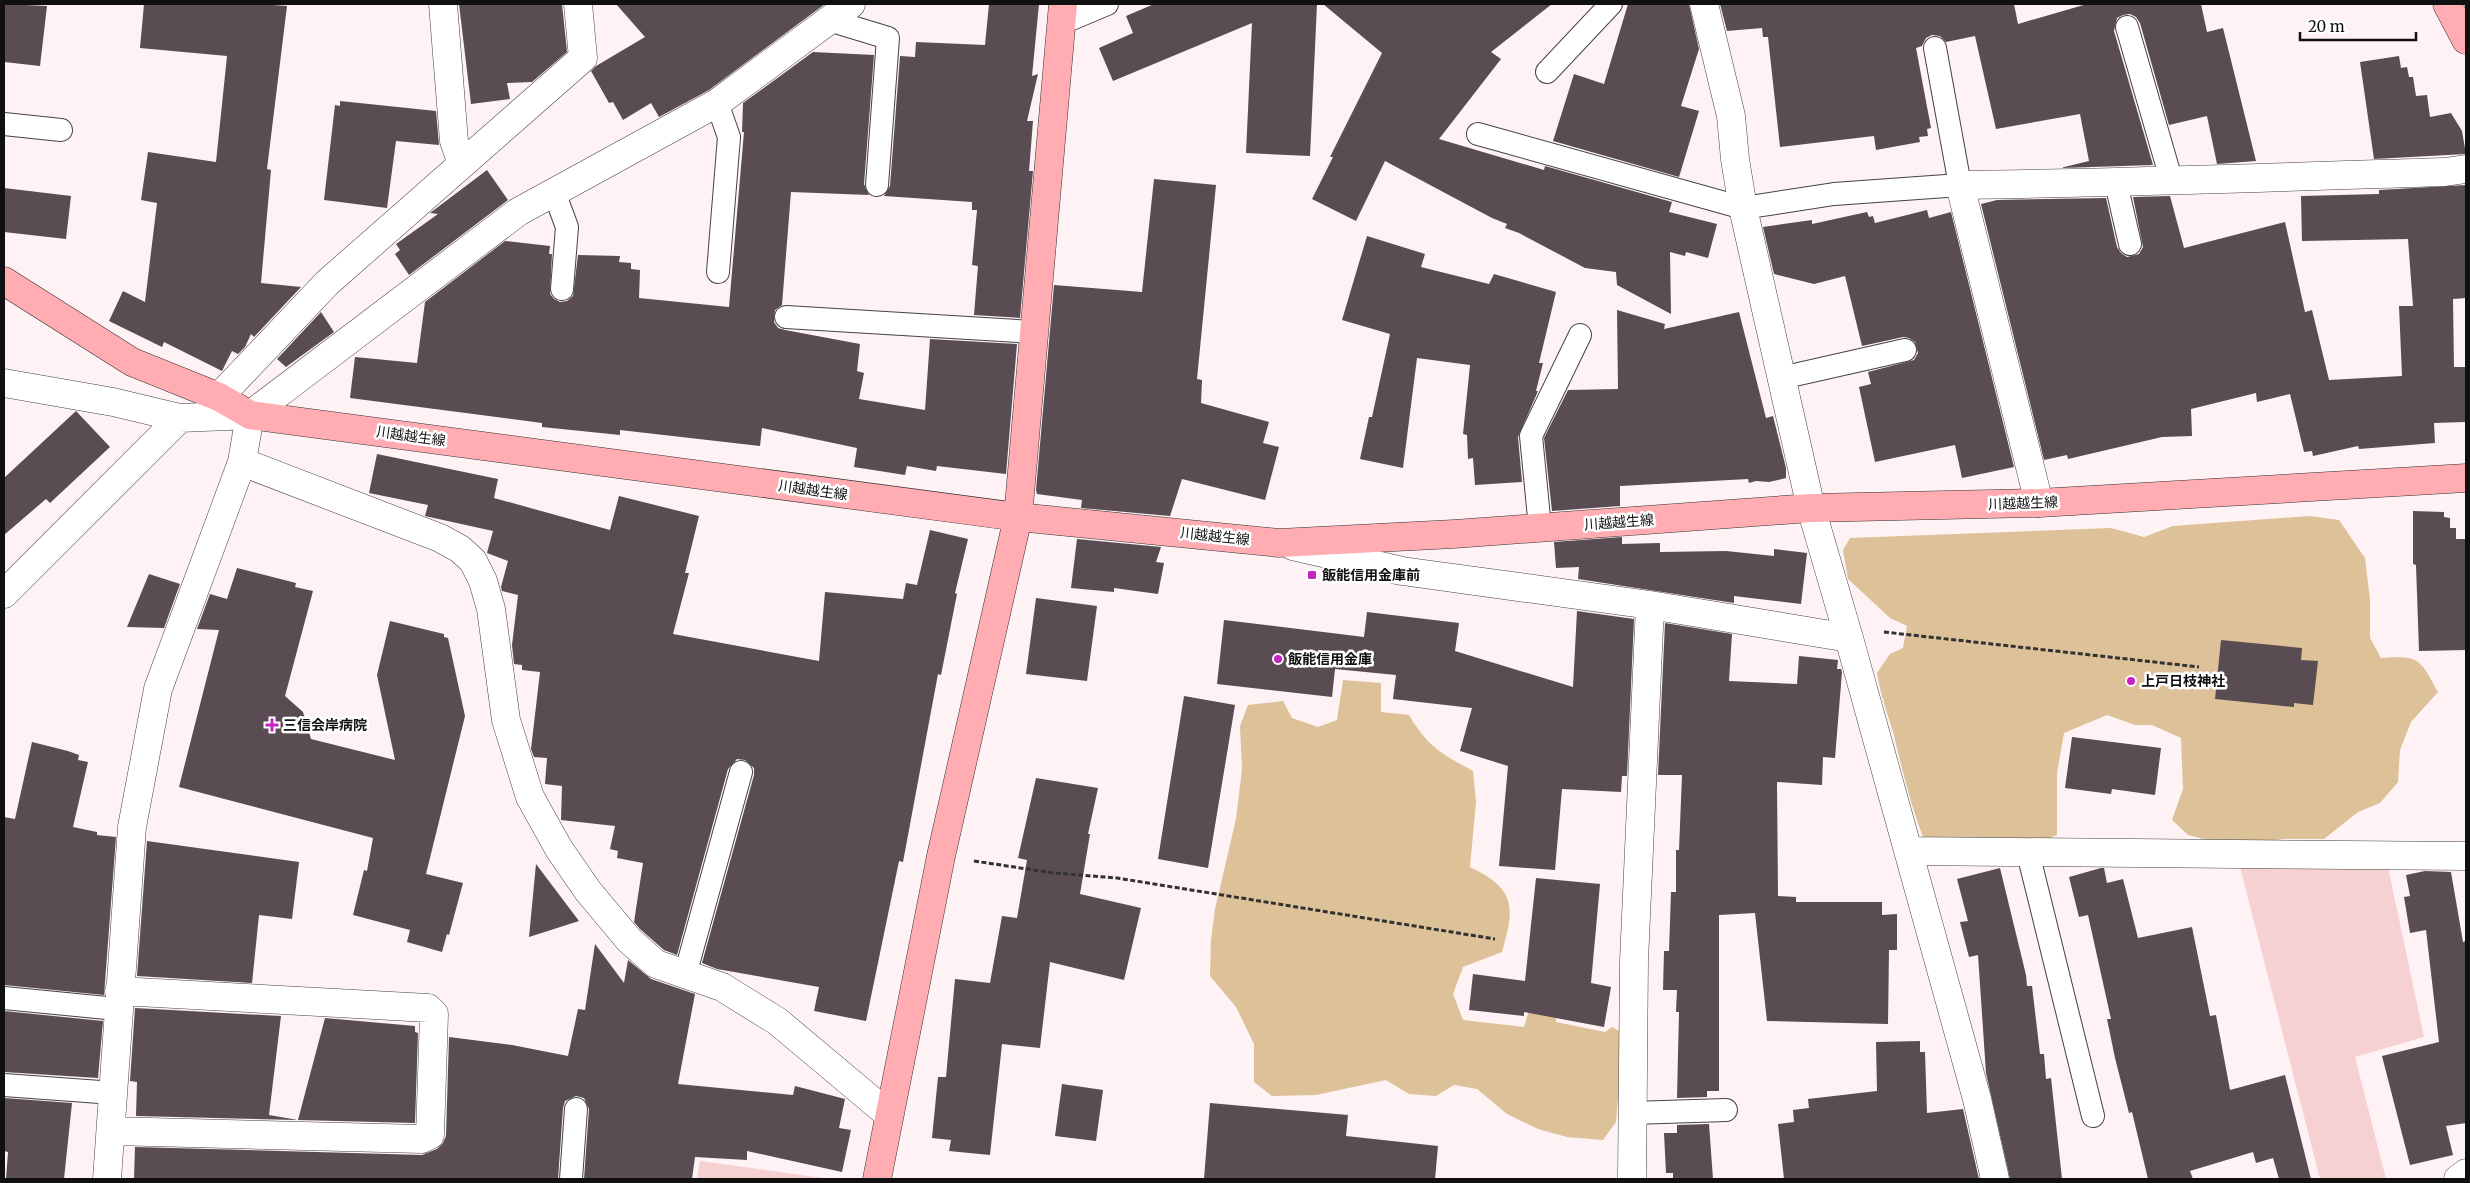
<svg xmlns="http://www.w3.org/2000/svg" width="2470" height="1183" font-family="Merriweather,'Noto Sans JP',serif">
<style>
.farmland{fill:#f6d1d3}
.forest{fill:#dcc199}
.building{fill:#594c53}
.lines{fill:none;stroke-linecap:round;stroke-linejoin:round}
.lane-casing{stroke:#434343;stroke-width:24}
.street-casing{stroke:#434343;stroke-width:29}
.secondary-casing{stroke:#323232;stroke-width:29}
.path{stroke:#323232;stroke-width:3;stroke-dasharray:5 2.5;stroke-linecap:butt}
.lane{stroke:#fff;stroke-width:22}
.street{stroke:#fff;stroke-width:28}
.secondary{stroke:#ffadb3;stroke-width:28}
.poi-dot{fill:#c324c3;stroke:#fff;stroke-width:2}
.labels{text-anchor:middle;stroke-width:5;stroke-linejoin:round;paint-order:stroke}
.street-label{font-size:14px;fill:#101010;stroke:#fff}
.poi-label{font-size:14px;font-weight:bold;fill:#101010;stroke:#fff;text-anchor:start}
</style>
<rect width="100%" height="100%" fill="#fff2f4"/>
<!-- farmland -->
<path class="farmland" d="M2240,867H2388L2424,1037L2355,1057L2386,1179H2320Z
M700,1161L830,1179H697Z"/>
<!-- forest -->
<path class="forest" d="M2309,516L2339,520L2365,558L2370,600V638L2381,658C2420,655 2420,659 2438,692L2411,722L2400,750L2398,782L2380,803L2358,812L2324,839H2282L2257,845L2223,844L2188,835L2172,820L2183,789L2181,738L2152,725H2135L2107,715L2064,733L2057,773V835L2039,842L1924,839C1910,804 1902,768 1893,732C1887,712 1880,693 1877,673L1890,654L1903,648L1907,626L1890,618L1848,579L1843,550L1850,538L2111,528L2144,537L2173,526Z
M1343,680L1381,683V712L1409,715C1428,747 1442,754 1473,771L1476,802L1470,867C1516,889 1515,907 1502,952L1463,967L1453,994L1463,1020L1524,1027L1531,1004L1557,998L1556,1022L1605,1032L1612,1027L1619,1031V1088L1616,1122L1603,1140L1567,1137L1538,1129L1507,1114L1477,1089L1454,1085L1436,1096L1409,1094L1386,1080L1316,1095L1272,1096L1254,1082V1044L1236,1007L1210,976L1211,940L1215,909L1236,819L1242,769L1240,726L1248,705L1283,701L1292,718L1318,727L1337,720Z"/>
<!-- building -->
<path class="building" d="M4,4L47,6L40,66L4,62Z
M144,4H259L287,6L267,169L271,170L261,283L301,287L254,337L251,334L245,347L238,354L232,351L222,371L164,342L162,347L109,321L123,291L145,302L157,203L141,200L148,152L216,162L227,56L140,48Z
M459,4H562L567,52L532,82L507,83L510,99L471,104Z
M616,4H825L709,90L659,117L651,103L623,120L613,102L609,103L591,71L596,66L645,37Z
M989,4H1039L1032,76L1038,74L1027,121H1033L1029,171H1033L1020,318L974,315L978,266L972,265L977,210H972V202L884,196L890,186L900,56L915,57L916,42L985,45Z
M1154,4H1317L1310,156L1246,153L1252,23L1113,81L1099,48L1133,33L1126,16Z
M1323,4H1552L1491,52L1501,59L1439,139L1544,170L1545,166L1672,202L1669,212L1717,224L1708,258L1686,252L1685,256L1670,252L1671,314L1617,285L1616,272L1585,268L1519,233L1505,228L1507,224L1492,218L1385,161L1356,221L1312,199L1333,157H1330L1382,53Z
M1628,4H1689L1699,49L1681,106L1699,111L1679,177L1553,141L1574,74L1604,84Z
M1720,4H2014L2018,24L2087,4H2201L2207,32L2223,28L2256,161L2217,164L2207,116L2169,125L2140,23L2136,17L2130,14L2123,15L2117,18L2114,31L2153,165L2060,168L2089,161L2080,114L1996,129L1975,36L1946,42L1940,36L1932,35L1926,38L1922,46L1916,48L1931,128L1927,129L1928,136L1919,137L1920,142L1876,150L1874,136L1780,147L1768,37H1763L1762,28L1727,31Z
M813,52L874,55L864,184L869,195L791,192L782,305L775,310L774,322L778,328L785,330L860,344L857,371L864,373L859,399L925,410L930,339L1017,344L1006,474L937,466L936,471L907,466L905,475L854,467L857,448L762,428L760,446L620,430V435L542,427V423L350,398L355,357L417,363L425,302L505,241L550,246L549,254H552L550,294L554,299L560,302L567,301L573,296L578,255L620,256L619,262L631,263V269L640,270L639,298L729,307L744,132H742L743,103Z
M2399,56L2401,68L2407,67L2409,77H2413L2416,96L2427,95L2430,117L2451,113L2462,131L2466,154L2374,159L2360,62Z
M340,101L436,111L439,145L396,141L387,208L324,200L335,105L340,106Z
M487,170L508,200L409,275L395,254L400,250L396,244L438,214L430,213Z
M1154,179L1216,185L1197,379L1202,380L1201,403L1269,422L1263,443L1279,447L1265,500L1182,479L1170,516L1081,508L1082,500L1037,494L1036,490L1054,285L1142,292Z
M2466,185V298L2453,299L2454,367H2466V422L2434,423L2435,443L2359,449L2358,446L2313,456L2312,451L2304,452L2290,394L2257,402L2256,393L2191,409L2192,436L2162,437L2068,459L2067,455L2044,460L1981,204L1997,200L2106,198L2117,247L2121,253L2127,257L2139,254L2143,247L2133,197L2170,196L2184,248L2285,222L2305,312L2312,310L2329,380L2402,376L2399,306H2413L2408,239L2302,241L2301,196L2379,194V190Z
M4,188L71,196L66,239L4,232Z
M1927,210L1929,218L1951,212L2014,467L1962,478L1955,445L1875,462L1859,387L1871,384L1868,372L1914,360L1918,353L1915,342L1909,338L1903,337L1862,346L1845,276L1814,284L1774,274L1763,227L1812,220V224L1867,212L1869,217L1873,216L1875,223Z
M1367,236L1425,254L1421,267L1489,284L1494,274L1556,292L1539,363H1543L1536,391H1538L1518,437L1522,482L1475,485L1473,458L1468,459L1467,435L1463,434L1470,365L1417,358L1403,468L1360,459L1369,417H1372L1390,334L1342,320Z
M1617,310L1665,324L1664,329L1739,312L1766,418L1773,416L1786,468V478L1769,482L1756,481L1749,483L1748,479L1620,486V506L1552,511L1544,438L1568,390L1618,389Z
M321,312L334,332L286,367L277,359Z
M76,411L110,447L50,503L46,499L4,535V478Z
M377,454L498,479L494,498L610,530L619,496L699,516L685,573H689L673,634L819,661L825,592L903,599L906,583L917,585L930,530L968,539L955,593L957,594L941,675L938,674L903,862L899,861L866,1021L814,1011L819,987L717,969L702,963L754,775V768L745,760L737,759L728,769L677,955L664,950L640,929L634,922L643,863L617,858L618,851L610,849L615,826L561,820L562,786L545,784L547,758L534,757L531,749L540,672L522,670V665L514,664L512,645L518,595L502,591L501,587L508,561L487,553L493,531L425,516L428,505L369,493Z
M2413,511L2444,512V517L2450,518V528H2456V539H2466V650L2419,651L2416,565L2413,564Z
M1622,537V544L1660,543V552L1726,551L1774,556V549L1807,553L1801,604L1734,596V603L1578,579L1579,567L1556,568L1554,542Z
M1077,539L1161,547L1156,562L1164,563L1158,594L1114,588V592L1071,588Z
M237,568L296,583L295,587L313,591L285,696L303,712L311,739L395,760L377,675L390,621L444,634V637L448,638L465,716L426,874L463,883L449,935L447,934L442,952L407,942L410,930L353,915L364,870L367,871L373,838L179,787L219,630L197,629L210,594L227,599Z
M149,574L180,584L164,628L127,627Z
M1036,598L1097,606L1087,681L1026,674Z
M1577,611L1634,619L1627,776H1622L1621,792L1562,789L1555,870L1499,866L1508,766L1460,751L1472,708L1393,699L1396,675L1335,669L1332,697L1217,684L1224,620L1364,637L1367,612L1459,623L1455,651L1573,687Z
M1665,623L1732,634L1729,681L1797,684L1799,656L1838,660L1837,669H1841L1842,672L1835,758L1823,757L1822,785L1777,782L1778,896L1796,897V902H1882V915L1897,914V950H1889L1888,1024L1767,1021L1755,913L1719,915V1091H1707V1097L1677,1098L1679,1012H1676L1677,990H1663L1664,951H1669L1671,892H1676V850H1679L1682,775H1658Z
M2221,640L2302,648L2301,660L2318,661L2313,705L2294,703V707L2215,699Z
M1184,696L1235,705L1208,868L1158,859Z
M2072,737L2161,748L2155,795L2112,789L2111,794L2065,788Z
M32,742L68,751L79,755L78,760L88,762L73,827L97,832V835L116,837L104,995L4,985V817L15,819Z
M1036,778L1098,788L1088,834H1090L1080,894L1141,908L1124,980L1050,962L1040,1048L1002,1044L990,1155L949,1151L951,1140L932,1138L938,1077H946L955,979L990,983L1002,916L1017,918L1027,860L1018,858Z
M147,841L299,862L292,919L259,915L252,983L137,976Z
M536,864L579,921L529,937Z
M2000,868L2026,975L2027,986H2032L2040,1054H2044L2046,1079L2051,1078L2062,1179H2010L1986,1073L1978,955L1969,957L1960,922L1968,921L1957,879Z
M2101,868H2104L2107,883L2123,879L2138,938L2192,927L2210,1016L2216,1015L2230,1090L2285,1075L2311,1179H2279L2273,1158L2256,1163L2253,1152L2190,1171L2193,1179H2148L2132,1112L2129,1113L2115,1058L2107,1019H2111L2088,915L2079,917L2069,877Z
M2425,871L2451,872L2463,942L2466,941V1123L2446,1126L2453,1155L2410,1165L2382,1056L2439,1042L2426,930L2410,933L2404,897L2410,896L2406,875Z
M1536,878L1600,884L1591,983L1611,987L1604,1027L1524,1012V1016L1469,1010L1473,974L1525,981Z
M595,944L624,983L628,960L651,979L695,994L678,1084L793,1095L795,1086L845,1099L839,1128L851,1130L842,1172L747,1151V1160L695,1157L692,1179H584L589,1109L584,1098L576,1096L565,1101L563,1108L558,1179H134L135,1147L422,1155L437,1149L443,1143L446,1136L449,1037L512,1045L568,1056L578,1009L585,1010Z
M135,1008L281,1016L269,1115L298,1120L136,1116L137,1082L130,1081Z
M4,1011L103,1021L98,1078L4,1072Z
M325,1018L415,1026V1032L418,1033L415,1123L298,1120Z
M1920,1041V1052H1925L1927,1113L1963,1109L1979,1179H1784L1778,1124L1794,1122L1793,1110L1809,1108L1808,1099L1877,1091L1876,1042Z
M1062,1084L1103,1090L1096,1141L1055,1136Z
M4,1098L72,1103L64,1179H6L8,1152L4,1151Z
M1210,1103L1348,1115L1346,1136L1438,1146L1435,1179H1204Z
M1709,1124L1713,1179H1673V1173H1666L1664,1133H1677V1125Z"/>
<g class="lines">
<!-- lane casing -->
<g class="lane-casing">
<path id="lane" d="M829,20L888,38L877,185
M1062,23L1107,4
M2127,27L2171,179
M1547,72L1611,4
M717,103L729,137L718,272
M4,124L61,130
M1478,134L1743,208L1834,194L1960,185L1935,48
M2116,183L2130,244
M554,192L567,227L562,289
M786,317L1034,332
M1781,378L1905,350
M1540,528L1531,436L1580,335
M2028,853L2093,1116
M685,975L741,772
M4,998L117,1009
M4,1085L114,1093
M1632,1113L1726,1110
M571,1179L576,1109"/>
</g>
<!-- street casing -->
<g class="street-casing">
<path id="street" d="M443,4L454,141L462,164
M1704,4L1731,116L1735,159L1743,208L1811,508L1849,638L1977,1099L1995,1179
M4,383L113,402L180,418L4,594
M219,397L327,283L583,58L578,4
M180,418L250,415L518,212L717,103L851,4
M242,462L440,538L460,549L473,561L483,581L491,609L506,720L530,797L559,849L588,891L629,940L656,964L722,987L777,1021L888,1114
M2039,503L1960,185C2121,183 2283,177 2445,172L2466,169
M1293,546L1402,571L1650,605L1849,638
M1908,851L2466,856
M111,1131L422,1139L430,1135L434,1014L428,1008L119,991
M107,1179L132,827L158,689L242,462L250,415
M1632,1179L1634,961L1650,605
M2458,1179L2466,1173"/>
</g>
<!-- secondary casing -->
<g class="secondary-casing">
<path id="secondary" d="M2447,4L2466,40
M4,281L132,362L219,397L250,415L1018,517L1279,543L1454,534L1811,508L2039,503L2466,478
M877,1179L941,856L1018,517L1063,4"/>
</g>
<!-- path -->
<path class="path" d="M1884,632L2199,667
M974,861L1054,873L1117,878L1495,939"/>
<!-- lane -->
<use href="#lane" class="lane"/>
<!-- street -->
<use href="#street" class="street"/>
<!-- secondary -->
<use href="#secondary" class="secondary"/>
</g>
<!-- markers -->
<g class="poi-dot">
<rect x="1307" y="570" width="10" height="10" rx="2.5"/>
<circle cx="1278" cy="659" r="5"/>
<circle cx="2131" cy="681" r="5"/>
<path d="M269.5 717.5h5v5h5v5h-5v5h-5v-5h-5v-5h5z"/>
</g>
<g class="labels">
<!-- street labels -->
<g class="street-label">
<text transform="translate(411 436) rotate(8)" y="5">川越越生線</text>
<text transform="translate(813 490) rotate(8)" y="5">川越越生線</text>
<text transform="translate(2023 503) rotate(-2)" y="5">川越越生線</text>
<text transform="translate(1619 522) rotate(-4)" y="5">川越越生線</text>
<text transform="translate(1215 536) rotate(6)" y="5">川越越生線</text>
</g>
<!-- poi labels -->
<g class="poi-label">
<text x="1322" y="580">飯能信用金庫前</text>
<text x="1288" y="664">飯能信用金庫</text>
<text x="2141" y="686">上戸日枝神社</text>
<text x="283" y="730">三信会岸病院</text>
</g>
</g>
<!-- border -->
<rect width="2470" height="1183" fill="none" stroke="#101010" stroke-width="10"/>
<!-- scale -->
<path d="M2300 32v8h116v-8" fill="none" stroke="#101010" stroke-width="2.5"/>
<text x="2308" y="32" font-size="15" fill="#101010" stroke="#ffffff" stroke-width="4" paint-order="stroke">20 m</text>
</svg>
